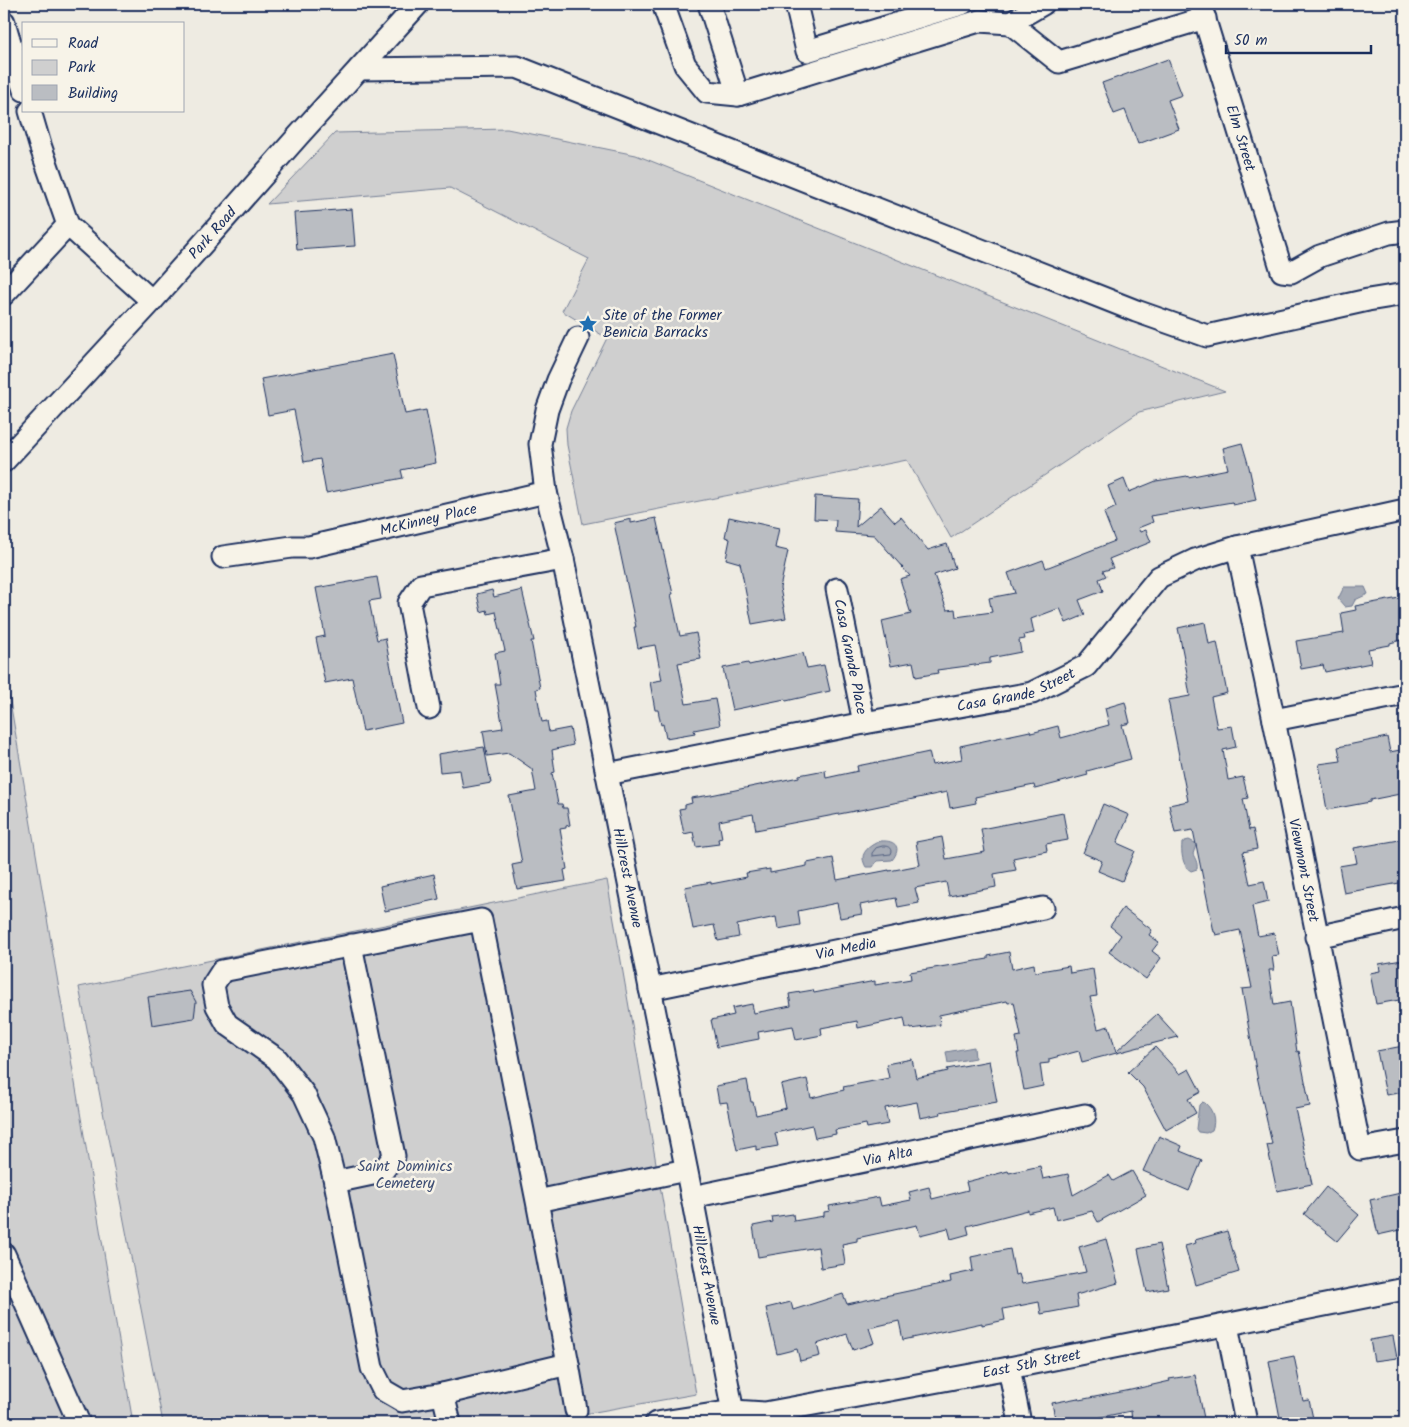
<svg xmlns="http://www.w3.org/2000/svg" width="1409" height="1427" font-family="Kalam,sans-serif">
<style>
.green{fill:#cfcfcf;stroke:#757f96}
.water{fill:#a6abb5;stroke:#6e7992}
.lines{fill:none;stroke-linecap:round;stroke-linejoin:round}
.shore{stroke:#536181;stroke-width:1}
.building{fill:#babdc2;stroke:#1b2f5e}
.minor-casing{stroke:#1b2f5e;stroke-width:25}
.minor{stroke:#f7f3e8;stroke-width:21}
.labels{text-anchor:middle;stroke-width:5;stroke-linejoin:round;paint-order:stroke}
.street-label{font-size:15px;fill:#1b2f5e;stroke:#f7f3e8}
.poi-label{font-size:15px;fill:#1b2f5e;stroke:#f7f3e8;text-anchor:start}
.park-label{font-size:15px;fill:#3f4f75;stroke:#f7f3e8}
</style>
<rect width="100%" height="100%" fill="#eeebe2"/>
<filter id="ink" filterUnits="userSpaceOnUse"><feTurbulence type="fractalNoise" baseFrequency=".02" numOctaves="2"/><feDisplacementMap in="SourceGraphic" scale="10" xChannelSelector="R" yChannelSelector="G"/><feConvolveMatrix kernelMatrix="1 2 1 2 8 2 1 2 1" color-interpolation-filters="sRGB"/></filter>
<g filter="url(#ink)">
<!-- green -->
<path class="green" d="M507,129L636,155L1225,391L1139,412L951,538L907,460L583,524L567,445L566,428L571,411L607,338L562,311L589,259L450,188L267,204L335,133Z
M4,666L133,1423H4Z
M607,880L696,1394L533,1423H163L79,987Z"/>
<!-- water -->
<path class="water" d="M1344,587H1365L1368,594L1355,600L1352,606L1345,607L1338,599Z
M1189,840L1195,843L1196,845L1193,854C1195,859 1198,862 1197,869L1191,871C1182,866 1181,852 1182,843L1185,841Z
M881,841C896,840 902,848 892,860L877,861L873,867H866C865,866 863,860 863,859C862,850 874,843 881,841Z
M974,1047L975,1058L948,1063L946,1052Z
M1202,1102L1205,1103C1213,1110 1216,1120 1212,1130L1206,1133L1198,1132L1196,1129L1199,1105Z"/>
<g class="lines">
<!-- shore -->
<path class="shore" d="M883,846C887,846 891,846 892,851L891,854L872,856V853L876,848Z"/>
</g>
<!-- building -->
<path class="building" d="M1168,59L1182,95L1168,100L1179,129L1138,144L1125,110L1114,114L1102,83Z
M352,209L355,246L297,250L294,213Z
M393,354L405,414L426,410L436,463L401,470L403,478L326,493L320,459L304,462L294,410L268,415L261,379Z
M1242,443L1249,467L1256,500L1233,505L1232,502L1151,516L1153,522L1138,528L1140,532L1146,530L1151,542L1109,559L1113,568L1103,571L1106,576L1099,579L1103,591L1079,600L1085,615L1066,623L1060,608L1031,619L1034,633L1024,635L1025,639L1019,640L1021,652L990,658V663L937,670L938,673L916,677L913,662L891,666L882,621L911,614L900,579L910,576L874,535L835,532L836,520L814,519L815,496L858,499L856,527L881,506L895,522L901,517L928,550L947,544L955,568L934,575L947,610L955,609L956,617L992,612L989,598L1015,593L1008,573L1043,560L1046,568L1115,541L1104,513L1116,507L1108,486L1124,479L1129,492L1156,481L1187,476L1188,477L1228,469L1223,448Z
M729,517L779,528L775,548L788,551L780,588L786,618L752,624L740,563L726,559L730,539L725,537Z
M656,518L673,594H671L680,636L696,633L701,659L678,663L686,704L715,699L720,725L694,730L695,733L666,738L663,724L661,725L658,710H655L650,682L662,680L655,645L638,648L634,627H636L614,523L631,519V523Z
M377,577L381,599L369,601L377,640L385,638L402,723L363,731L352,678L325,683L316,638L325,636L316,588Z
M492,590L494,597L522,590L534,641H531L540,688L536,689L542,722L547,721L549,732L570,728L573,745L552,750L555,772L552,773L558,804H562L563,808H567L570,825L566,826V828L560,829L567,869L564,870L566,881L517,889L512,865L522,863L509,796L536,791L532,769L509,753L487,756L483,731L503,728L495,684H500L495,653L505,651L496,612L488,614L487,610L481,612L477,594Z
M1405,597V639L1390,643V645L1368,649L1371,663L1325,672L1323,665L1301,669L1296,641L1344,633L1341,613L1356,610L1355,606Z
M1205,622L1209,644L1217,642L1227,693L1211,697L1217,728L1232,726L1236,747L1223,750L1228,780L1243,777L1248,798L1243,799L1249,830L1253,829L1257,849L1243,852L1250,884L1264,881L1268,902L1252,906L1258,936L1274,933L1279,955L1272,956L1274,970H1269L1274,1005L1290,1002L1297,1052L1299,1051L1310,1106L1295,1109L1312,1184L1277,1191L1267,1145L1272,1144L1257,1076L1242,989L1252,988L1240,930L1216,935L1215,932H1214L1193,830L1175,833L1169,805L1188,801L1168,700L1190,696L1187,678H1188L1178,628Z
M803,653L807,668L824,665L830,691L786,701L785,699L732,710L723,668L748,663L749,665Z
M1125,702L1130,723L1122,725L1131,759L1087,771L1088,775L1035,789L1034,785L975,797L976,803L950,808L947,792L860,810L756,830L753,814L719,821L722,838L718,839L719,844L696,847L693,832L684,834L679,809L685,808V805L692,803L691,798L711,795L799,777V775L825,770L826,778L858,771L857,766L877,762V763L929,752L932,765L962,759L960,746L1030,731L1031,733L1058,726L1061,738L1109,725L1105,708Z
M1387,737L1390,752L1405,749V793L1370,800V802L1327,810L1319,764L1341,761L1338,747Z
M484,747L491,783L463,788L460,770L440,772L438,754Z
M1103,804L1129,815L1117,843L1135,851L1122,881L1098,871L1102,861L1083,853Z
M1063,813L1068,840L1046,844L1047,851L1013,858L1016,870L994,874L996,887L949,896L946,882L915,888L919,903L898,907L896,898L860,905L862,914L840,918L837,903L798,911L800,925L778,929L776,917L737,925L739,937L718,941L714,925L693,929L685,887L711,882V884L747,877L746,873L770,869V873L807,866V863L833,858L837,880L889,870V871L920,865L916,842L942,837L946,859L985,852L981,829Z
M1405,839V882L1344,893L1339,866L1357,863L1354,848Z
M434,874L439,899L385,911L380,886Z
M1123,908L1152,930L1149,935L1159,942L1152,951L1161,958L1146,979L1109,952L1121,935L1110,926Z
M1009,952L1012,969L1034,964L1035,972L1069,966L1070,973L1093,969L1097,996L1090,997L1098,1029L1109,1026L1116,1052L1157,1014L1178,1037L1082,1062L1079,1051L1049,1059V1063L1040,1064L1043,1086L1024,1090L1017,1053H1019L1016,1037L1021,1036L1014,1002L1008,1003L1007,1001L939,1015L940,1025L911,1029V1028H906L904,1018L858,1028L857,1021L821,1028L822,1035L796,1040L793,1026L758,1032L759,1039L717,1047L711,1020L734,1015L732,1008L752,1004L754,1013L791,1006L789,994L813,990L814,993L875,981V985L911,979L910,972L988,959V956Z
M1402,960L1405,977V999L1376,1004L1370,973L1380,971L1379,964Z
M190,991L196,1002L194,1018L152,1025L148,997Z
M1403,1046L1405,1059V1092L1386,1095L1377,1051Z
M1155,1047L1180,1074L1189,1069L1201,1092L1188,1099L1196,1113L1166,1130L1143,1087L1128,1072Z
M912,1059L916,1078L948,1071L947,1069L989,1061L997,1102L940,1112L941,1114L920,1118L917,1102L885,1108L888,1124L867,1128L866,1124L835,1130L836,1134L815,1138L812,1125L775,1133L778,1146L756,1150V1146L737,1150L727,1102L719,1103L716,1086L747,1080L751,1102H753L756,1115L786,1108L781,1085L807,1079L811,1098L844,1090L843,1087L889,1078L886,1064Z
M1159,1136L1182,1146L1180,1151L1202,1160L1189,1191L1143,1171Z
M1040,1166L1043,1179L1068,1174L1073,1195L1109,1175L1113,1181L1132,1171L1146,1195L1098,1222L1092,1211L1056,1220L1053,1207L1028,1213V1210L967,1226L969,1234L951,1239L948,1228L920,1235L917,1225L857,1238V1241L842,1244L845,1264L821,1268L818,1247L758,1257L753,1226L773,1222L772,1217L793,1214L794,1221L824,1216V1212L830,1211L829,1206L879,1197L881,1206L911,1200L909,1192L929,1187L932,1199L968,1190L966,1182L1008,1171L1009,1173Z
M1326,1187L1359,1215L1337,1241L1304,1214Z
M1405,1192V1229L1378,1235L1370,1200Z
M1227,1231L1239,1272L1196,1285L1185,1246L1196,1243L1195,1240Z
M1106,1239L1118,1283L1076,1295L1078,1307L1041,1314L1039,1302L1003,1309L1005,1320L982,1325V1323L903,1340L899,1321L869,1328L874,1343L853,1350L847,1334L817,1344L820,1356L800,1361L797,1349L777,1354L766,1308L791,1302L793,1310L843,1294L847,1304L951,1282L950,1276L973,1271L971,1257L1010,1249L1015,1275L1019,1274L1022,1284L1086,1272L1079,1247Z
M1159,1244L1168,1288L1147,1292L1138,1249Z
M1393,1336L1397,1358L1374,1361L1370,1340Z
M1294,1356L1303,1401L1309,1400L1314,1423H1281L1269,1361Z
M1195,1375L1205,1423H1132L1131,1411L1092,1419L1093,1423H1056L1052,1403L1078,1398L1079,1400L1131,1390L1170,1381L1169,1379Z"/>
<g class="lines">
<!-- minor casing -->
<g class="minor-casing">
<g id="minor">
<path d="M663,4L685,65L707,92L738,95"/>
<path d="M709,4L738,95L979,21L1010,23L1059,62L1205,18"/>
<path d="M796,4L807,51L962,4"/>
<path id="s1" d="M1200,4L1282,271L1291,272L1320,256L1389,233L1405,231"/>
<path d="M4,22L24,90"/>
<path d="M1010,23L1043,4"/>
<path d="M359,69L517,67L1136,311L1207,336L1368,300L1405,294"/>
<path d="M30,111L40,145L68,225L152,301"/>
<path d="M4,294L68,225"/>
<path id="s2" d="M578,338L558,380L547,410L540,444L546,492L563,559L607,774L692,1197L735,1423"/>
<path id="s3" d="M4,461L152,301L299,135L418,4"/>
<path id="s4" d="M1237,547L1274,720L1360,1149L1405,1141"/>
<path id="s5" d="M223,557L292,547H309L546,492"/>
<path id="s6" d="M837,589L864,723"/>
<path d="M429,708L409,603L421,585L563,559"/>
<path d="M1274,720L1405,694"/>
<path id="s7" d="M607,774L864,723L1032,693L1086,666L1159,577L1195,560L1237,547L1405,510"/>
<path d="M1316,937L1405,918"/>
<path id="s8" d="M650,989L1043,908"/>
<path d="M335,1182L382,1172L394,1156L351,945"/>
<path id="s9" d="M692,1197L1085,1115"/>
<path d="M537,1201L568,1364L443,1394L402,1401L383,1390L372,1368L335,1182L324,1137L304,1094L277,1059L227,1024L217,1006L213,985L222,971L481,920L537,1201L686,1170"/>
<path d="M4,1254L79,1423"/>
<path d="M1227,1325L1246,1423"/>
<path d="M568,1364L576,1410"/>
<path d="M1009,1368L1020,1423"/>
<path d="M443,1394L450,1423"/>
<path id="s10" d="M656,1423L733,1411L765,1413L1009,1368L1405,1289"/>
</g>
</g>
<!-- minor -->
<use href="#minor" class="minor"/>
</g>
</g>
<!-- icons -->
<defs>
<g id="sight-bare" transform="scale(1.5)"><path d="M0-6L1.8-2.2L6-1.7L2.9 1.2L3.7 5.4L0 3.3L-3.7 5.4L-2.9 1.2L-6-1.7L-1.8-2.2Z" fill="#1f6fb2" stroke="#f7f3e8" stroke-width="2.5" paint-order="stroke"/></g>
</defs>
<g fill-rule="evenodd">
<use href="#sight-bare" x="588" y="324"/>
</g>
<g class="labels">
<!-- street labels -->
<g class="street-label">
<text dy="5" stroke="none"><textPath href="#s1" startOffset="140">Elm Street</textPath></text>
<text dy="5" stroke="none"><textPath href="#s3" startOffset="309">Park Road</textPath></text>
<text dy="5" stroke="none"><textPath href="#s5" startOffset="209">McKinney Place</textPath></text>
<text dy="5" stroke="none"><textPath href="#s6" startOffset="69">Casa Grande Place</textPath></text>
<text dy="5" stroke="none"><textPath href="#s7" startOffset="418">Casa Grande Street</textPath></text>
<text dy="5" stroke="none"><textPath href="#s4" startOffset="330">Viewmont Street</textPath></text>
<text dy="5" stroke="none"><textPath href="#s2" startOffset="556">Hillcrest Avenue</textPath></text>
<text dy="5" stroke="none"><textPath href="#s8" startOffset="200">Via Media</textPath></text>
<text dy="5" stroke="none"><textPath href="#s9" startOffset="200">Via Alta</textPath></text>
<text dy="5" stroke="none"><textPath href="#s2" startOffset="961">Hillcrest Avenue</textPath></text>
<text dy="5" stroke="none"><textPath href="#s10" startOffset="381">East 5th Street</textPath></text>
</g>
<!-- poi labels -->
<g class="poi-label">
<text x="603" y="320">Site of the Former<tspan x="603" dy="17">Benicia Barracks</tspan></text>
</g>
<!-- park labels -->
<g class="park-label">
<text x="405" y="1171">Saint Dominics<tspan x="405" dy="17">Cemetery</tspan></text>
</g>
</g>
<!-- margin -->
<rect width="1409" height="1427" fill="none" stroke="#f7f3e8" stroke-width="20"/>
<rect x="10" y="10" width="1389" height="1407" fill="none" stroke="#1b2f5e" stroke-width="2" filter="url(#ink)"/>
<!-- legend -->
<rect x="22" y="22" width="162" height="90" fill="#f7f3e8" stroke="#9fa5b1"/>
<rect x="32" y="39" width="25" height="8" fill="#f7f3e8" stroke="#9fa5b1"/>
<text x="68" y="48" font-size="15" fill="#1b2f5e">Road</text>
<rect x="32" y="60" width="25" height="15" fill="#cfcfcf" stroke="#9fa5b1"/>
<text x="68" y="72" font-size="15" fill="#1b2f5e">Park</text>
<rect x="32" y="85" width="25" height="15" fill="#babdc2" stroke="#9fa5b1"/>
<text x="68" y="98" font-size="15" fill="#1b2f5e">Building</text>
<!-- scale -->
<path d="M1226 45v8h145v-8" fill="none" stroke="#1b2f5e" stroke-width="2.5"/>
<text x="1234" y="45" font-size="15" fill="#1b2f5e" stroke="#f7f3e8" stroke-width="4" paint-order="stroke">50 m</text>
</svg>
